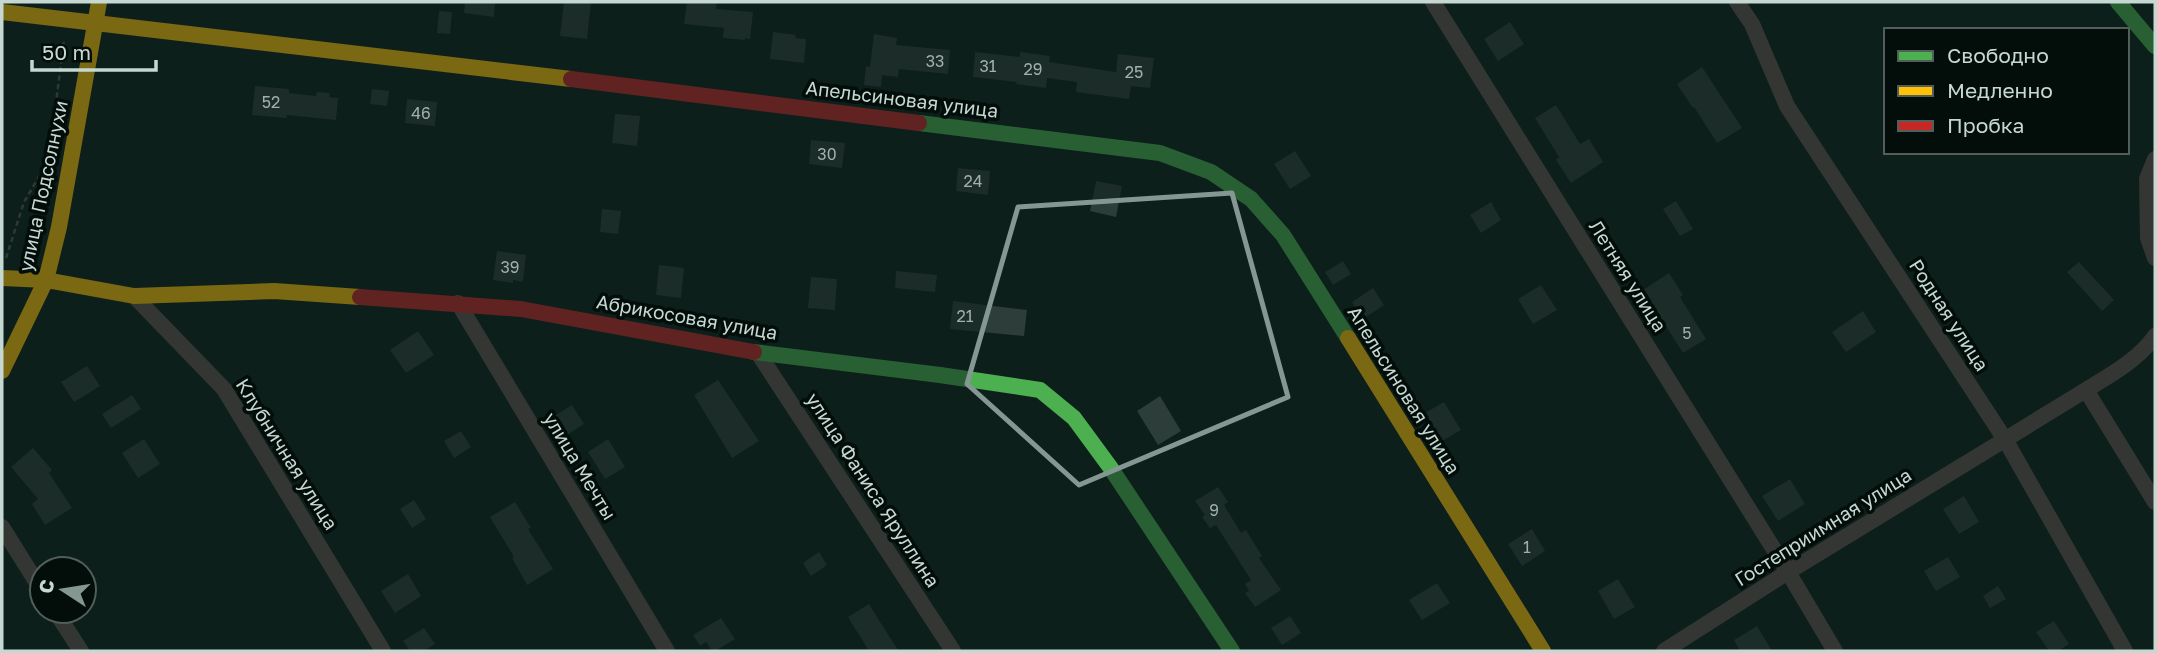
<svg xmlns="http://www.w3.org/2000/svg" width="2157" height="653" font-family="'Golos Text',sans-serif">
<style>
.building{fill:#2d3d3a}
.lines{fill:none;stroke-linecap:round;stroke-linejoin:round}
.path{stroke:#5c5753;stroke-width:2.5;stroke-dasharray:5 3.5;stroke-linecap:butt}
.street{stroke:#62534e;stroke-width:16}
.fast{stroke:#4caf50;stroke-width:16}
.slow{stroke:#ffc107;stroke-width:16}
.jam{stroke:#c62828;stroke-width:16}
.marked{fill:none;stroke:#859792;stroke-width:5;stroke-linejoin:round}
.labels{text-anchor:middle;stroke-width:7;stroke-linejoin:round;paint-order:stroke}
.number-label{font-size:16px;fill:#a0b1ac}
.street-label{font-size:19px;fill:#c6d8d2;stroke:#030d0a}
</style>
<rect width="100%" height="100%" fill="#0d1f1b"/>
<!-- building -->
<path class="building" d="M465,2H495L494,17L464,13Z
M564,2H591L587,39L560,36Z
M687,2H717L716,9L753,12L750,39L745,38V40L723,38L724,28L684,24Z
M439,11L452,12L450,34L437,33Z
M1510,22L1524,44L1498,61L1484,39Z
M773,32L796,35L795,38L806,39L804,63L770,59Z
M874,34L897,38L896,45L950,50L948,74L899,69L898,77L882,75L881,87L864,85L866,66L870,67Z
M975,52L1020,57V52L1050,56L1049,62L1116,72L1118,54L1154,58L1150,88L1131,86L1129,99L1076,92L1077,82L1047,78L1046,88L1016,84L1017,82L973,77Z
M1702,67L1742,128L1717,143L1694,107L1693,108L1677,84Z
M255,86L289,89V93L316,96L317,92L330,93L329,97L338,98L336,120L287,115L286,118L252,115Z
M372,89L389,91L387,106L370,104Z
M407,99L437,102L435,126L405,123Z
M1556,105L1580,144L1589,139L1603,162L1571,183L1556,160L1559,157L1535,118Z
M615,114L640,116L637,146L612,143Z
M811,140L845,143L842,168L809,164Z
M1295,151L1311,176L1290,189L1274,164Z
M958,168L990,171L988,195L956,191Z
M1096,181L1122,186L1116,217L1090,211Z
M1676,201L1693,229L1680,236L1663,209Z
M1491,202L1501,220L1481,233L1470,215Z
M602,209L621,211L618,234L600,232Z
M497,251L526,255L523,282L513,280V283L493,280Z
M1343,261L1351,274L1333,285L1325,272Z
M2079,262L2114,300L2102,311L2067,272Z
M659,265L684,268L681,298L656,295Z
M896,271L937,275L935,292L895,288Z
M1669,273L1683,295L1680,297L1706,339L1683,353L1643,290Z
M811,277L837,279L835,310L808,308Z
M1541,285L1557,310L1533,324L1518,299Z
M1373,288L1384,305L1363,319L1352,302Z
M953,301L1027,310L1024,336L950,329Z
M1863,311L1876,332L1846,352L1832,332Z
M418,331L434,355L406,373L390,350Z
M87,366L100,386L74,402L61,382Z
M718,380L759,441L732,458L694,395Z
M132,395L141,409L111,428L102,414Z
M1160,396L1181,431L1158,445L1137,411Z
M1444,402L1461,430L1442,441L1425,413Z
M572,405L584,424L565,436L553,417Z
M461,431L471,447L454,458L444,441Z
M144,439L160,464L138,478L122,453Z
M608,439L625,467L605,479L588,452Z
M33,448L52,470L49,473L72,508L45,525L32,504L38,499L11,467Z
M1790,479L1805,504L1778,521L1762,496Z
M1218,487L1228,502L1224,505L1241,533L1246,530L1262,556L1259,558L1281,590L1255,607L1245,593L1249,591L1245,584L1251,580L1216,525L1210,528L1202,517L1205,515L1195,501Z
M1964,496L1979,522L1959,534L1943,509Z
M414,500L426,519L412,528L400,509Z
M515,502L531,528L528,529L553,569L527,585L512,558L514,557L490,517Z
M1532,529L1545,551L1522,566L1508,544Z
M819,552L827,565L811,576L803,563Z
M1948,557L1960,577L1936,591L1924,571Z
M408,574L421,596L395,613L381,591Z
M1618,579L1635,607L1614,619L1598,591Z
M1437,583L1450,603L1422,620L1409,600Z
M1998,586L2006,599L1990,608L1983,596Z
M869,604L887,633L899,651H869L848,617Z
M1290,616L1301,633L1282,645L1271,628Z
M721,618L735,639L715,651H712L706,642L700,646L693,635Z
M2054,621L2069,644L2058,651H2049L2036,632Z
M1757,626L1772,651H1740L1734,640Z
M424,628L435,644L424,651H410L403,641Z"/>
<g class="lines">
<!-- path -->
<path class="path" d="M6,258L24,202L44,168L53,126L64,40"/>
<!-- street -->
<path class="street" d="M1433,2L1788,572L1835,651
M1737,2L1752,24L1787,106L2006,441L2125,651
M2155,159L2147,179L2148,238L2155,258
M134,296L224,389L383,651
M458,303L667,651
M758,353L953,651
M2086,390L2155,502
M2,527L42,591
M55,611L81,651
M1664,651L1788,572L2086,390C2110,375 2138,360 2155,336"/>
<!-- fast -->
<path class="fast" d="M2118,2L2155,46
M919,123L1160,153L1211,172L1251,199L1283,235L1348,338
M754,352L940,375L1040,390L1074,418L1110,467L1232,651"/>
<!-- slow -->
<path class="slow" d="M2,12L571,79
M2,278L46,280L134,296L274,291L360,297
M1348,338L1543,651
M2,371L46,280L59,227L99,2"/>
<!-- jam -->
<path class="jam" d="M571,79L919,123
M360,297L521,309L754,352"/>
</g>
<!-- marked area -->
<path d="M0 0H2157V653H0ZM1232,193L1288,397L1079,485L967,384L1018,207Z" fill="#0d1f1b" fill-opacity=".55" fill-rule="evenodd"/>
<path class="marked" d="M1232,193L1288,397L1079,485L967,384L1018,207Z"/>
<g class="labels">
<!-- number labels -->
<g class="number-label">
<text x="935" y="67">33</text>
<text x="988" y="72">31</text>
<text x="1033" y="75">29</text>
<text x="1134" y="78">25</text>
<text x="271" y="108">52</text>
<text x="421" y="119">46</text>
<text x="827" y="160">30</text>
<text x="973" y="187">24</text>
<text x="510" y="273">39</text>
<text x="965" y="322">21</text>
<text x="1687" y="339">5</text>
<text x="1214" y="516">9</text>
<text x="1527" y="553">1</text>
</g>
<!-- street labels -->
<g class="street-label">
<text transform="translate(902 99) rotate(7)" y="7">Апельсиновая улица</text>
<text transform="translate(43 186) rotate(-78)" y="7">улица Подсолнухи</text>
<text transform="translate(1628 276) rotate(58)" y="7">Летняя улица</text>
<text transform="translate(1949 315) rotate(57)" y="7">Родная улица</text>
<text transform="translate(687 317) rotate(10)" y="7">Абрикосовая улица</text>
<text transform="translate(1404 390) rotate(58)" y="7">Апельсиновая улица</text>
<text transform="translate(287 454) rotate(58)" y="7">Клубничная улица</text>
<text transform="translate(580 466) rotate(59)" y="7">улица Мечты</text>
<text transform="translate(873 490) rotate(57)" y="7">улица Фаниса Яруллина</text>
<text transform="translate(1823 527) rotate(-32)" y="7">Гостеприимная улица</text>
</g>
</g>
<!-- border -->
<rect width="2157" height="653" fill="none" stroke="#c6d8d2" stroke-width="7"/>
<!-- legend -->
<rect x="1884" y="28" width="245" height="126" fill="#030d0a" stroke="#515e5a" stroke-width="2"/>
<rect x="1898" y="51" width="35" height="10" fill="#4caf50" stroke="#515e5a" stroke-width="2"/>
<text x="1947" y="63" font-size="21" fill="#c6d8d2">Свободно</text>
<rect x="1898" y="86" width="35" height="10" fill="#ffc107" stroke="#515e5a" stroke-width="2"/>
<text x="1947" y="98" font-size="21" fill="#c6d8d2">Медленно</text>
<rect x="1898" y="121" width="35" height="10" fill="#c62828" stroke="#515e5a" stroke-width="2"/>
<text x="1947" y="133" font-size="21" fill="#c6d8d2">Пробка</text>
<!-- north arrow -->
<g transform="translate(63 590) rotate(282)"><circle r="33" fill="#030d0a" stroke="#515e5a" stroke-width="2"/>
<path d="M0-5L12 26L0 18L-12 26Z" fill="#859792"/>
<text y="-10" font-size="19" font-weight="bold" text-anchor="middle" fill="#c6d8d2">С</text>
</g>
<!-- scale -->
<path d="M32 60v10h124v-10" fill="none" stroke="#c6d8d2" stroke-width="3.5"/>
<text x="42" y="60" font-size="21" fill="#c6d8d2" stroke="#030d0a" stroke-width="5" paint-order="stroke">50 m</text>
</svg>
